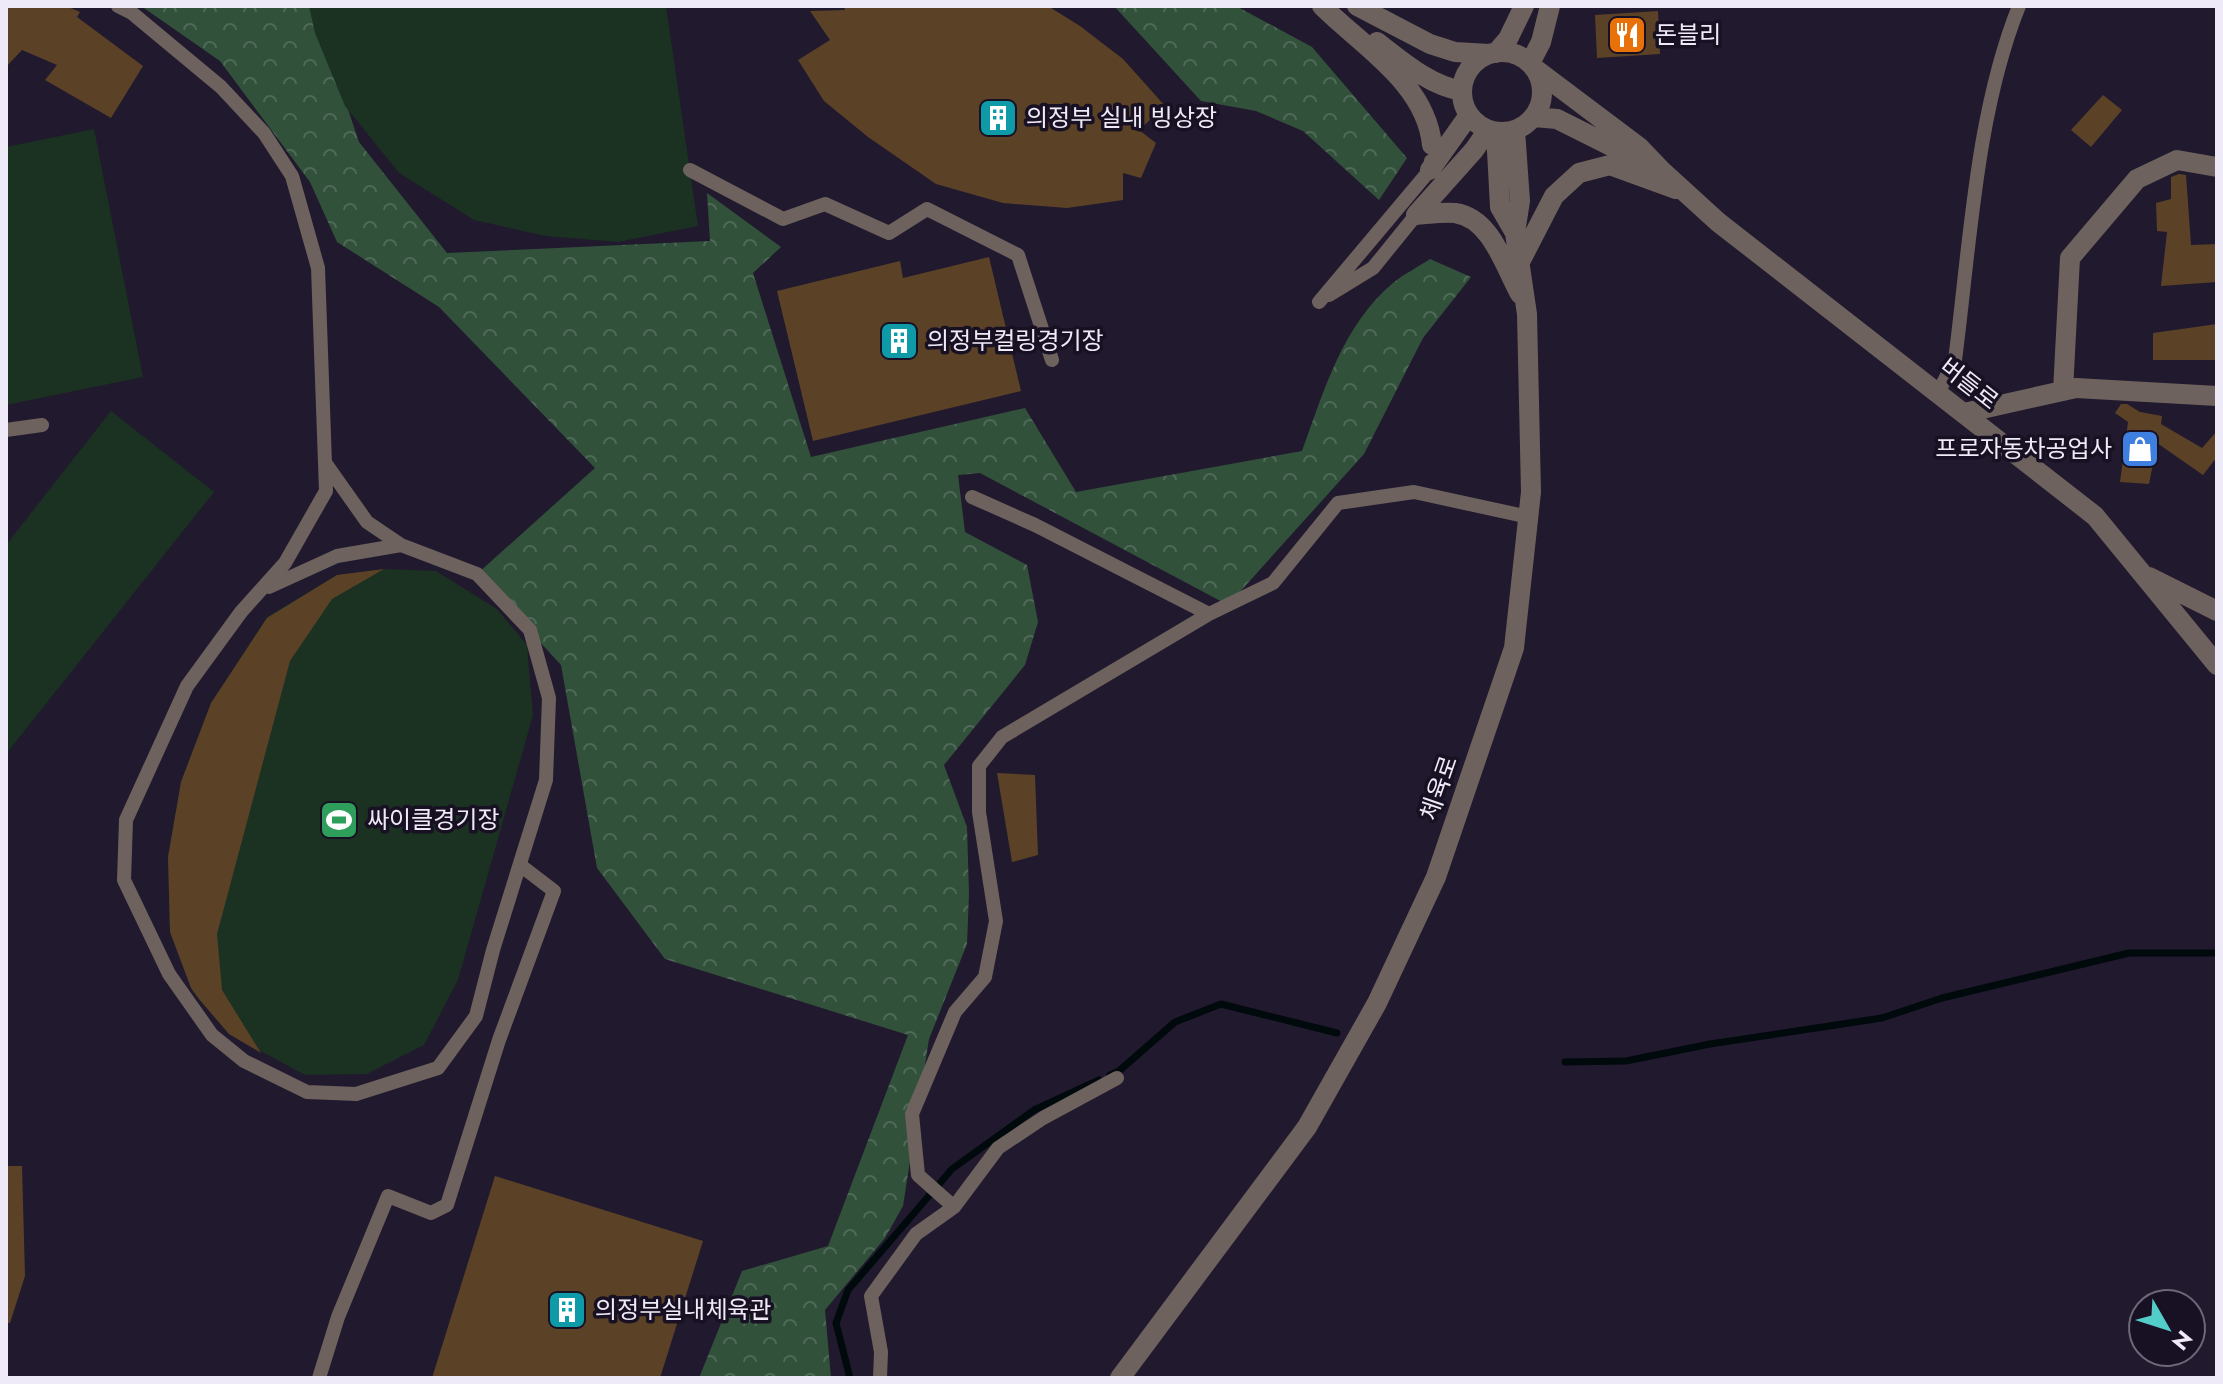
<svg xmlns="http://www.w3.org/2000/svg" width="2223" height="1384" font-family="Jost,'Noto Sans KR',sans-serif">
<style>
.forest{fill:url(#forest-crowns)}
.pitch{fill:#1b3122}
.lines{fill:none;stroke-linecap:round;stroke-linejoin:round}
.stream{stroke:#000a0c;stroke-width:7}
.building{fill:#5b4227}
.service{stroke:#6e625e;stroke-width:14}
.minor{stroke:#6e625e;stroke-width:20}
.labels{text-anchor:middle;stroke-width:7;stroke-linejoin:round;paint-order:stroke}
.poi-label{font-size:24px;fill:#efeaf7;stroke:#181023;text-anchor:start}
.street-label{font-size:24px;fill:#efeaf7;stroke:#181023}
</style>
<defs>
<pattern id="forest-crowns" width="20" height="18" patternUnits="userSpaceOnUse" patternTransform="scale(2)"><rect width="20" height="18" fill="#31513b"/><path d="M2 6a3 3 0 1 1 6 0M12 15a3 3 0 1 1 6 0" fill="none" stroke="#4f6a58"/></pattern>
</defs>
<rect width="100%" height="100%" fill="#21192d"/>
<!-- forest -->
<path class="forest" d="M141,6H313L359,142L447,253L710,241L707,193L781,247L753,273L811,457L1025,408L1076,492L1302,451C1324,391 1342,326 1393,283C1404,274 1418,267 1430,259L1471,277L1423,338L1364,454L1228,605L980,473L958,475L965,532L1027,565L1038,622L1025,665L944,765L967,827L969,894L967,944L929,1039L903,1206L885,1238L825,1310L831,1378H699L742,1271L828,1246L908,1035L665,959L597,868L561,665L477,574L595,468L439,307L337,242L310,182L220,61Z
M1114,6H1236L1312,47L1407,158L1379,200L1303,131L1256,111L1201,101Z"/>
<!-- pitch -->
<path class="pitch" d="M309,6H666L698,226L618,242L545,236L474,220L399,173L345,106L315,33Z
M94,129L143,377L6,405V147Z
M111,411L214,492L6,754V545Z
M387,569L436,571L497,609L527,645L533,715L458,980L424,1045L367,1074L305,1075L229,1034L193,992L170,932L168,857L181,782L211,703L267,617L337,575Z"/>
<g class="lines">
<!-- stream -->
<path class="stream" d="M1565,1062L1626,1061L1710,1044L1882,1018L1942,998L2129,953H2217
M1110,1075L1119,1071L1175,1022L1221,1004L1337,1033
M850,1378L836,1323L848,1290L952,1169L1034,1110L1099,1080"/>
</g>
<!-- building -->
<path class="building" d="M6,6H66L80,12L77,17L143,66L111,118L45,80L57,65L22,50L6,67Z
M844,6H1048L1080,26L1123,59L1165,106L1139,130L1156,143L1141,178L1123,173V200L1067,208L1003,203L936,184L868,137L824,101L798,60L830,40L810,11L845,10Z
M1658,11L1660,54L1597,58L1595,15Z
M2103,95L2122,110L2091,147L2071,130Z
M2179,174L2186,175L2191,245L2217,244V282L2161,286L2167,232L2157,231L2156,203L2171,199V177Z
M989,257L1021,391L813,441L777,291L900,261L903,278Z
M2217,324V360H2153V333Z
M2121,404H2127L2140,412L2162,416L2161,424L2202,448L2217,431V457L2203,475L2157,443L2149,484L2120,482L2128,422L2115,413Z
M384,569L332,599L290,661L217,934L222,990L261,1053L229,1034L199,999L191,988L170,932L168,857L181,782L211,703L267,618L337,575Z
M997,773L1035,775L1038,855L1012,862Z
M6,1166H22L25,1276L10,1323H6Z
M495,1176L703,1241L660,1378H432Z"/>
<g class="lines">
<!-- service -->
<path class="service" d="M118,6L132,13L221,87L264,133L292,176L318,268L326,491L285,563L241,612L187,686L126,820L124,880L169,974L212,1035L244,1061L307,1092L356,1094L438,1068L476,1016L493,950L546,780L549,698L530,630L477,574L401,545L367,522L326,464
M690,170L783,219L825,204L889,233L927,209L1018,255L1052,360
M1329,295L1373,268L1416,215
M1319,302L1430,170L1431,161
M1938,393L1955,360C1970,245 1976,113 2019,6
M6,430L42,425
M972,497L1035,525L1209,614L1273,583L1338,503L1414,492L1529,517
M269,587L337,556L401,545
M954,1207L918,1175L912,1114L955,1012L985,977L996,921L979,812V766L1002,737L1209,614
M319,1378L338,1317L388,1196L431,1213L447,1205L499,1040L554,891L520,865
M880,1378L881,1352L871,1296L916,1234L954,1207L998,1148L1043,1118L1117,1078"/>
<!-- minor -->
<path class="minor" d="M1322,6C1362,46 1426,83 1432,145
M1357,6L1430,44L1455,52L1489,54
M1377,42C1403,62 1429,85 1462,91
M1462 92a40 40 0 1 1 80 0a40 40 0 1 1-80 0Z
M1496,53L1508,39L1524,6
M1530,63L1541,42L1550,6
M1534,68L1639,147L1662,171L1718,222L2095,516L2217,665
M1534,117L1557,119L1647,164
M1515,130L1520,201L1515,233
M1430,170L1469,115
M1416,215C1429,214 1443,212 1455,213C1491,218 1504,265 1520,294
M1416,215L1474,150L1488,130
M1521,260L1554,196L1579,173L1610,165L1676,189
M2063,391L2070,258L2137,179L2177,160L2217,167
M1964,413L2076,388L2217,396
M2149,577L2217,611
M1120,1378L1307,1127L1377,1003L1436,877L1514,648L1531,492L1527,314L1515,233L1500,207L1496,132"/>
</g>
<!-- icons -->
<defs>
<g id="restaurant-square" transform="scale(2)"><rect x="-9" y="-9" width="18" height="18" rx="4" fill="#e8710a" stroke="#181023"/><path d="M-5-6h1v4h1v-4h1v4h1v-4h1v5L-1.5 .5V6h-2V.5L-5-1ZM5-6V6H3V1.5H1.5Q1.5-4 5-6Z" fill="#fff"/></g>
<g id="building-square" transform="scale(2)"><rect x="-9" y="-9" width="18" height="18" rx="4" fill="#0f9aa8" stroke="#181023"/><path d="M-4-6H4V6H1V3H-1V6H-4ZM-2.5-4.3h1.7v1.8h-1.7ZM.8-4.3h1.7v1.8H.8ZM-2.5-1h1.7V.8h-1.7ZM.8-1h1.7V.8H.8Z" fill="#fff"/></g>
<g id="shop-square" transform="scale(2)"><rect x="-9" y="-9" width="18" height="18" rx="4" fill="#3f7fe0" stroke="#181023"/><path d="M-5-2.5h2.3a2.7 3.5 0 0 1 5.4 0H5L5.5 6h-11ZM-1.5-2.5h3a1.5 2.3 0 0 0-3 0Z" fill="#fff"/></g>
<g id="stadium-square" transform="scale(2)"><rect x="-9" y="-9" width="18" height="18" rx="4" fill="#2e9e5b" stroke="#181023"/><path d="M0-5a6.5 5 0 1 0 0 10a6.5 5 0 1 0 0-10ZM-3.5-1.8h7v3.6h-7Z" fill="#fff"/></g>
</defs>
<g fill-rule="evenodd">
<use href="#restaurant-square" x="1627" y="35"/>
<use href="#building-square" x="998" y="118"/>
<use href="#building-square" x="899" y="341"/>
<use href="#shop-square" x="2140" y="449"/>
<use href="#stadium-square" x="339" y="820"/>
<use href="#building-square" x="567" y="1310"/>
</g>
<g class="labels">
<!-- poi labels -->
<g class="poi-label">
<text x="1655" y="43">돈블리</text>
<text x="1026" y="126">의정부 실내 빙상장</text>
<text x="927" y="349">의정부컬링경기장</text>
<text x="2112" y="457" text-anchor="end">프로자동차공업사</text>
<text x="367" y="828">싸이클경기장</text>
<text x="595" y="1318">의정부실내체육관</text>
</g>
<!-- street labels -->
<g class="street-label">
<text transform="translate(1969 384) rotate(38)" y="8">버들로</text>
<text transform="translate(1439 788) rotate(-71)" y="8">체육로</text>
</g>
</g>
<!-- border -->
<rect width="2223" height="1384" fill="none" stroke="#efeaf7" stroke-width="16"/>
<!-- north arrow -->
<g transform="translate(2167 1328) rotate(129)"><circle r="38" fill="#181023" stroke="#6e6778" stroke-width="2"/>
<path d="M0-6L14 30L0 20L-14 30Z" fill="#53cdca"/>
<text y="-12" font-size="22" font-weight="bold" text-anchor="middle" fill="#efeaf7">N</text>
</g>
</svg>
